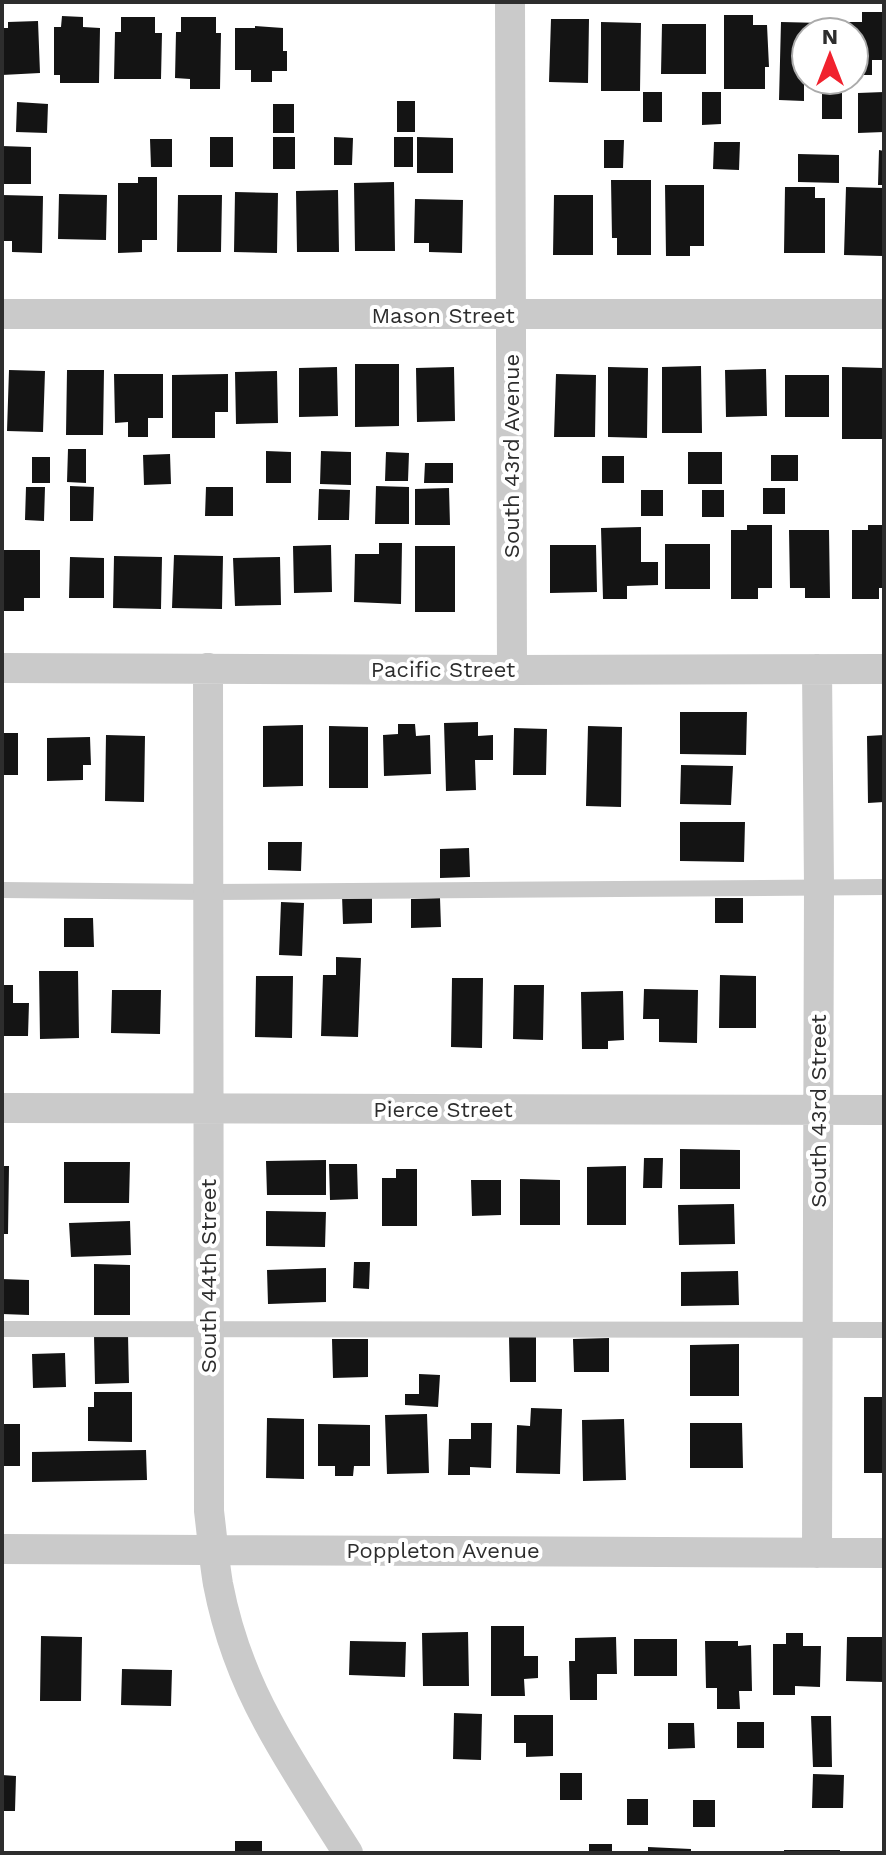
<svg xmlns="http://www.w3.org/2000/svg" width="886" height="1855" font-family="'Work Sans',sans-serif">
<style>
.building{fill:#141414}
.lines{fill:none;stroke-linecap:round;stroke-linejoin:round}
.service{stroke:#cacaca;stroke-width:16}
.minor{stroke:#cacaca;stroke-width:30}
.labels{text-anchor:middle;stroke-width:8;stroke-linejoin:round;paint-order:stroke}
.street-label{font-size:22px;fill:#2d2d2d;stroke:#fff}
</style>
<rect width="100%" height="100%" fill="#fff"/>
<!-- building -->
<path class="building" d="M862,12H884V60H872V75H854V32H844V22H862Z
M724,15H753V25H767L769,67H765V89H724Z
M62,16L83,17V27L100,28L99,83H60V75H54V27H61Z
M121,17H155V33H162L161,79H114L115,32H121Z
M181,17H216V33H221L220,89H190V79L175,78L176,32H181Z
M551,19H589L588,83L549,82Z
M38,21L40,73L2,75V28H8V22Z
M601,22L641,23L640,91H601Z
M781,22L823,23V32H806V80H822V86L804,85V101L779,100Z
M662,24H706V74H661Z
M255,26L283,28V51H287V71H272V82H251V70H235V28H255Z
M643,92H662V122H643Z
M702,92H721V124L702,125Z
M884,92V132L858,133V93Z
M822,93H842V119H822Z
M397,101H415V132H397Z
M17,102L48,104L47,133L16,132Z
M273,104H294V133H273Z
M210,137H233V167H210Z
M273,137H295V169H273Z
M334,137L353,138L352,165H334Z
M394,137H413V167H394Z
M417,137L453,138V173H417Z
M150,139H172V167H151Z
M604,140H624L623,168H604Z
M714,142H740L739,170L713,169Z
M2,146L31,147V184H2Z
M879,150L884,151V185H878Z
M798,154L839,155V183L798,182Z
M138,177H157V240H142V252L118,253V183H138Z
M611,180H651V255H617V238H612Z
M394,182L395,251H355L354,183Z
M665,185H704V246H690V256H666Z
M785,187H815V198H825V253H784Z
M846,187L884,188L883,256L844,255Z
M338,190L339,252H297L296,191Z
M235,192L278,193L277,253L234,252Z
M59,194L107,195L106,240L58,239Z
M2,195L43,196L42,253L12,252V241H2Z
M178,195H222L221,252H177Z
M554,195H593V255H553Z
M415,199L463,200L462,253L429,252V243H414Z
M355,364H399V426L355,427Z
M701,366L702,433H662V367Z
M337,367L338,416L299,417V368Z
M454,367L455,421L417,422L416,368Z
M608,367L648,368L647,438L608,437Z
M842,367L884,368V439H842Z
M766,369L767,416L726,417L725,370Z
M9,370L45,371L43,432L7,431Z
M67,370H104L103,435H66Z
M277,371L278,423L236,424L235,372Z
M114,374H163V418H148V437H128V422L115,423Z
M228,374V412H215V438H172V375Z
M556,374L596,375L595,437H554Z
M785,375H829V417H785Z
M68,449H86V483L67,482Z
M266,451L291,452V483H266Z
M321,451L351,452V485L320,484Z
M386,452L409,453L408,481H385Z
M688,452H722V484H688Z
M170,454L171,484L144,485L143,455Z
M771,455H798V481H771Z
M602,456H624V483H602Z
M32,457H50V483H32Z
M425,463H453V483H424Z
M70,486L94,487L93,521H70Z
M376,486L409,487V524H375Z
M26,487H45L44,521L25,520Z
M206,487H233V516H205Z
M449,488L450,525H415V489Z
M763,488H785V514H763Z
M319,489L350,490L349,520H318Z
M641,490H663V516H641Z
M702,490H724V517H702Z
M747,525H772V588H758V599H731V530H747Z
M868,525H884V588H879V599H852V530H868Z
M641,527V562H658V585L627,586V599H603L601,528Z
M789,530H829L830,598H805V588H790Z
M379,543H402L401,604L354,602L355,554H379Z
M665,544H710V589H665Z
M331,545L332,592L294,593L293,546Z
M550,545H596L597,592L550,593Z
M415,546H455V612H415Z
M2,550H40V598H24V611H2Z
M174,555L223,556L222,609L172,608Z
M114,556L162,557L161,609L113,608Z
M70,557L104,558V598H69Z
M280,557L281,605L235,606L233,558Z
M680,712H747L746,755L680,754Z
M478,722V736L493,735V760H475L476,790L446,791L444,723Z
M398,724H415L416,736L430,735L431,774L384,776L383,735L398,734Z
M303,725V786L263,787V726Z
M329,726L368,727V788H329Z
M588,726L622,727L621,807L586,806Z
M514,728L547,729L546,775H513Z
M2,733H18V775H2Z
M106,735L145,736L144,802L105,801Z
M884,735V802L868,803L867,736Z
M90,737L91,765H83V780L47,781V738Z
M681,765L733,766L731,805L680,804Z
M680,822H745L744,862L680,861Z
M268,842H302L301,871L268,870Z
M469,848L470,877L440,878V849Z
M342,895H372V923L343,924Z
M440,898L441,927L411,928V899Z
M715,898H743V923H715Z
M281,902L304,903L302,956L279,955Z
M64,918H93L94,947H64Z
M336,957L361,958L358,1037L321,1036L323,975H336Z
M39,971H78L79,1038L40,1039Z
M720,975L756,976V1028H719Z
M256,976H293L292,1038L255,1037Z
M452,978H483L482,1048L451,1047Z
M2,985H13V1003H29L28,1036H2Z
M514,985H544L543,1040L513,1039Z
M644,989L698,990L697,1043L659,1042V1019H643Z
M112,990H161L160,1034L111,1033Z
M623,991L624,1040L608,1041V1049H582L581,992Z
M680,1149L740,1150V1189H680Z
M644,1158H663L662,1188H643Z
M326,1160V1195H267L266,1161Z
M64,1162H130L129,1203H64Z
M329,1164H357L358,1199L330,1200Z
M2,1166H9L8,1234H2Z
M626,1166V1225H587V1167Z
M396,1169H417V1226H382V1178H396Z
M520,1179L560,1180V1225H520Z
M471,1180H501V1215L472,1216Z
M734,1204L735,1244L679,1245L678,1205Z
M266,1211L326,1212L325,1247L266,1246Z
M130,1221L131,1255L71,1257L69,1223Z
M354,1262H370L369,1289L353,1288Z
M94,1264L130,1265V1315H94Z
M326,1268V1302L268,1304L267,1270Z
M738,1271L739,1305L681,1306V1272Z
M2,1279L29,1280V1315L2,1314Z
M128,1334L129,1383L95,1384L94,1335Z
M536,1336V1382H510L509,1337Z
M609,1338V1372H574L573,1339Z
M332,1339H368V1377L333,1378Z
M739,1344V1396H690V1345Z
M65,1353L66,1387L33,1388L32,1354Z
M419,1374L440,1375L438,1407L405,1405V1394H419Z
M94,1392H132V1442L88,1441V1407H94Z
M864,1397H884V1473H864Z
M531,1408L562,1409L560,1474L516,1473L517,1425L530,1426Z
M427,1414L429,1473L387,1474L385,1415Z
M267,1418L304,1419V1479L266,1478Z
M624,1419L626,1480L583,1481L582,1420Z
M471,1423H492L491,1468L470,1467V1475H448L449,1439H471Z
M690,1423H742L743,1468H690Z
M2,1424H20V1466H2Z
M318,1424L370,1425V1466H354L353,1476H335V1466H318Z
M146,1450L147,1480L32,1482V1452Z
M491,1626H524V1656H538V1678L524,1679L525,1696H491Z
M468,1632L469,1686H423L422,1633Z
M786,1633H803V1646H821L820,1687L795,1686V1695H773V1644H786Z
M41,1636L82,1637L81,1701H40Z
M616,1637L617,1674H597V1700H570L569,1661H575V1638Z
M847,1637H884V1682L846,1681Z
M634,1639H677V1676H634Z
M350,1641L406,1642L405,1677L349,1675Z
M705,1641H738V1646L751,1645L752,1691H739L740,1709H717V1688H706Z
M122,1669L172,1670L171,1706L121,1705Z
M454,1713L482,1714L481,1760L453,1759Z
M514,1715H553V1756L526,1757V1743H514Z
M811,1716H831L832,1767H813Z
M737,1722H764V1748H737Z
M668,1723H694L695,1748L668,1749Z
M560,1773H582V1800H560Z
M813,1774L844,1775L843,1808H812Z
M2,1775L16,1776L15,1811H2Z
M627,1799H648V1825H627Z
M693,1800H715V1827H693Z
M235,1841H262V1853H235Z
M589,1844H612V1853H589Z
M648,1847L691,1849V1853H648Z
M784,1850H840V1853H784Z"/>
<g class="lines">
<!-- service -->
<path class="service" d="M2,890L208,892L884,887
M2,1329L884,1330"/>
<!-- minor -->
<path class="minor" d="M510,2L512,670
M2,314H884
M2,668L512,670L884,669
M208,668L209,1511C212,1535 214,1560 218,1584C227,1631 245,1680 268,1722C292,1767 321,1810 348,1853
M817,669L819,886L817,1553
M2,1108L884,1110
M2,1549L884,1553"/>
</g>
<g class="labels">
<!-- street labels -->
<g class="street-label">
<text x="443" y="323">Mason Street</text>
<text transform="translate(511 456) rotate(-90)" y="8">South 43rd Avenue</text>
<text x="443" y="677">Pacific Street</text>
<text x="443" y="1117">Pierce Street</text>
<text transform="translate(818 1111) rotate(-90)" y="8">South 43rd Street</text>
<text transform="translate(208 1276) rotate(-90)" y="8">South 44th Street</text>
<text x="443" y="1558">Poppleton Avenue</text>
</g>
</g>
<!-- border -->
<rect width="886" height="1855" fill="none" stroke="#2d2d2d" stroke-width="8"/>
<!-- north arrow -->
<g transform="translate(830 56)"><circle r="38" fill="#ffffff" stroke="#ababab" stroke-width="2"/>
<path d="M0-6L14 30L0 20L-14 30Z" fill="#f1222e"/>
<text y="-12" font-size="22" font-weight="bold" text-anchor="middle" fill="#2d2d2d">N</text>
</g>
</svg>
